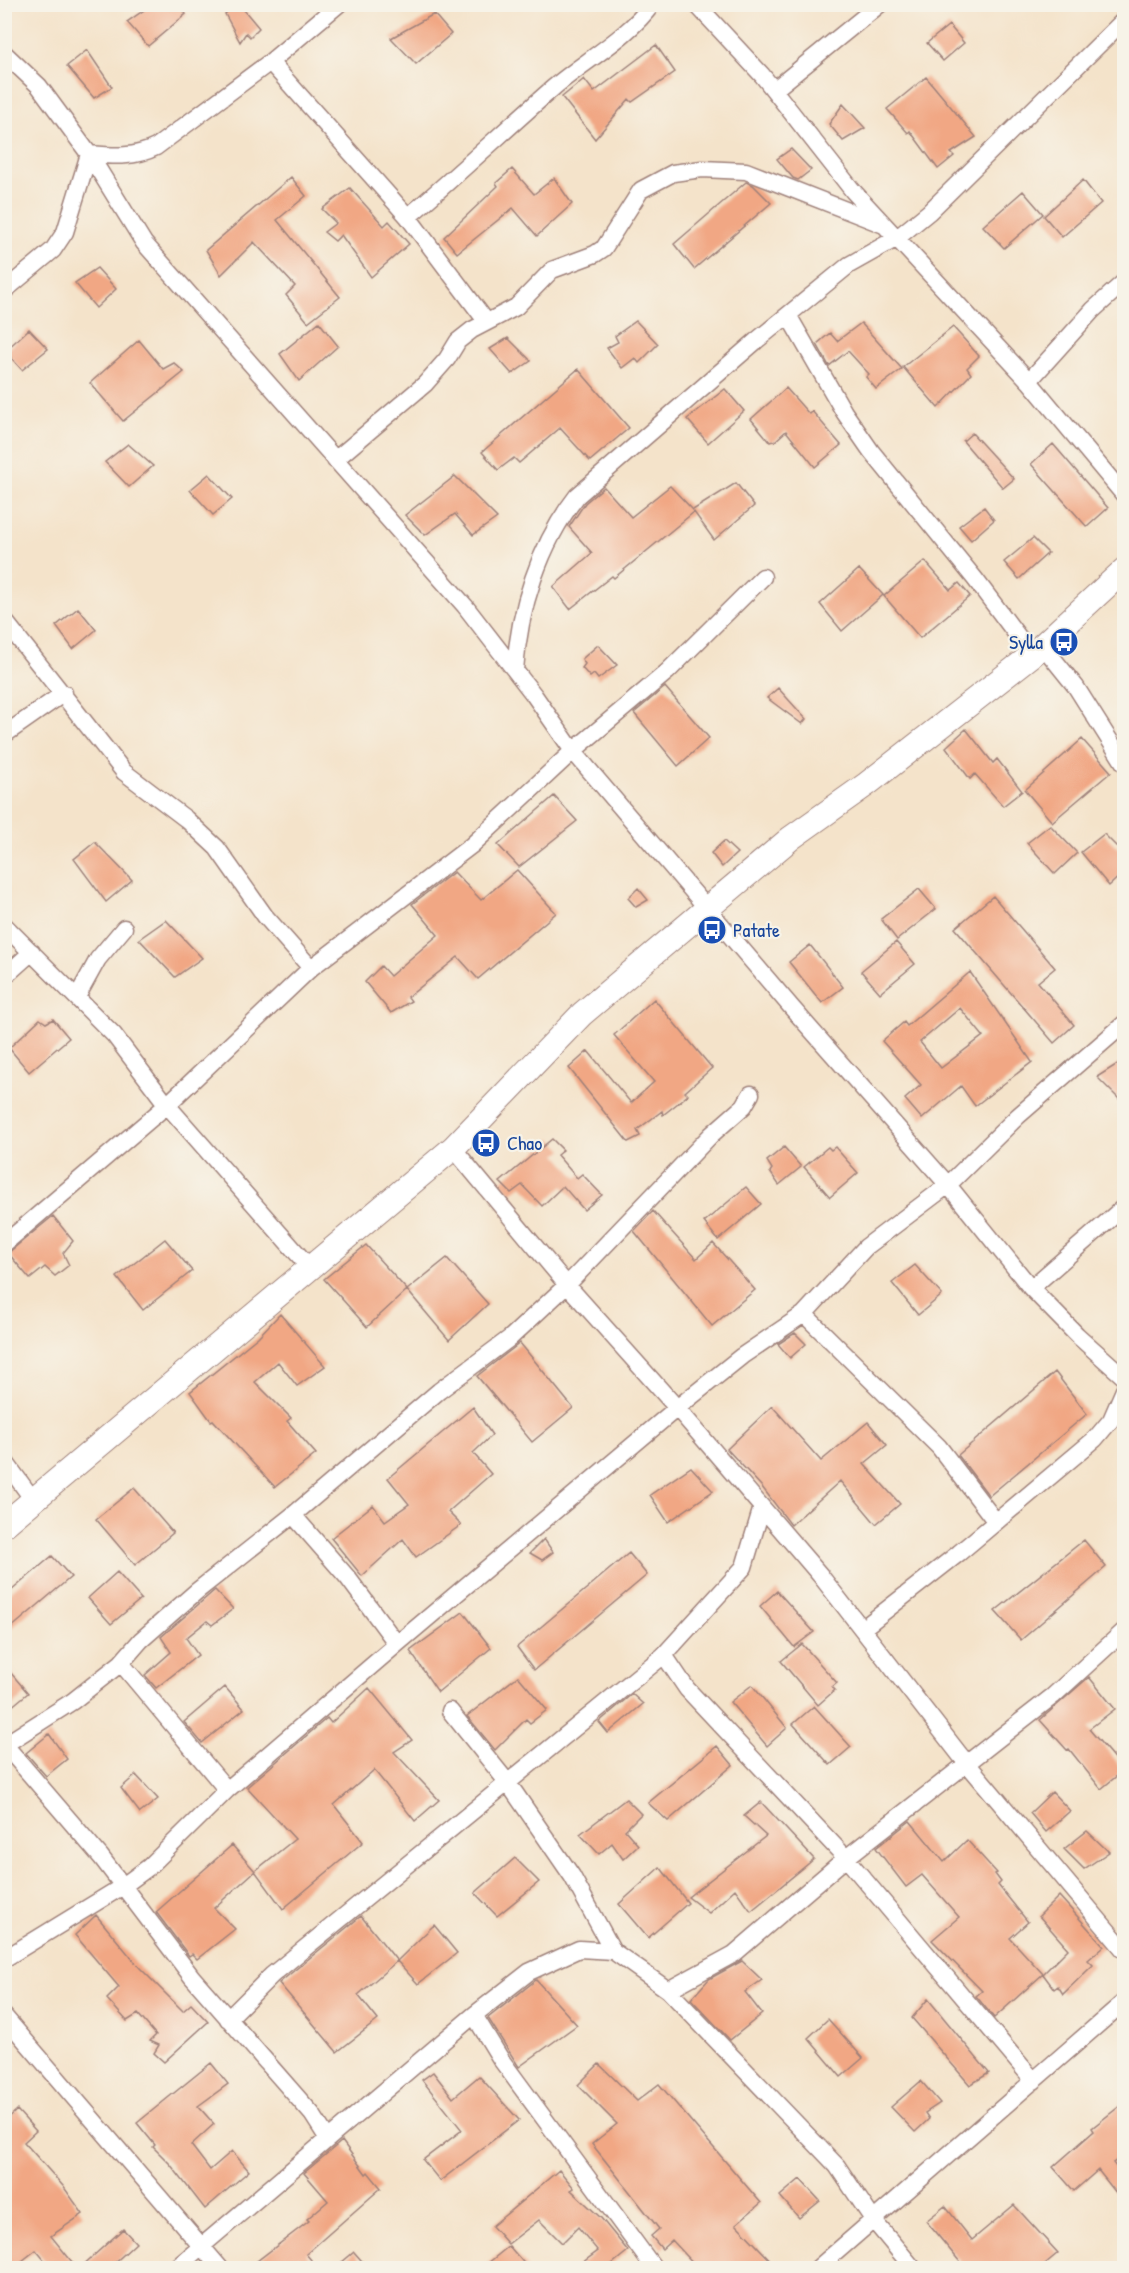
<svg xmlns="http://www.w3.org/2000/svg" width="1129" height="2273" font-family="'Patrick Hand',sans-serif">
<style>
.building{fill:#f1a784;fill-rule:evenodd}
.lines{fill:none;stroke-linecap:round;stroke-linejoin:round}
.street-casing{stroke:#9f817a;stroke-width:19}
.secondary-casing{stroke:#9f817a;stroke-width:26}
.street{stroke:#fff;stroke-width:16}
.secondary{stroke:#fff;stroke-width:24}
.labels{text-anchor:middle;stroke-width:4.5;stroke-linejoin:round;paint-order:stroke}
.transit-label{font-size:20px;fill:#164399;stroke:#f7f3e8;text-anchor:start}
</style>
<rect width="100%" height="100%" fill="#f7f3e8"/>
<filter id="ink" filterUnits="userSpaceOnUse"><feTurbulence type="fractalNoise" baseFrequency=".0167" numOctaves="2"/><feDisplacementMap in="SourceGraphic" scale="12" xChannelSelector="R" yChannelSelector="G"/><feConvolveMatrix kernelMatrix="1 2 1 2 8 2 1 2 1" color-interpolation-filters="sRGB"/></filter>
<filter id="wash" filterUnits="userSpaceOnUse"><feTurbulence type="fractalNoise" baseFrequency=".008" numOctaves="4" result="noise"/><feDisplacementMap in="SourceGraphic" scale="24" xChannelSelector="R" yChannelSelector="G"/><feGaussianBlur stdDeviation="1.35" result="paint"/><feColorMatrix in="noise" values="0 0 0 0 0 0 0 0 0 0 0 0 0 0 0 0 0 1.4 0 .05"/><feComposite in="paint" operator="in"/></filter>
<g filter="url(#wash)">
<rect width="100%" height="100%" fill="#f4e3ca"/>
<g id="blocks">
<!-- building -->
<path class="building" d="M153,4H179L186,14L148,46L127,22Z
M236,4H239L259,28L250,37L246,33L240,42L225,14Z
M434,14L451,34L416,64L391,38Z
M949,25L964,43L943,61L927,43Z
M656,45L675,72L632,102L629,99L595,139L562,97L584,79L594,92Z
M87,50L112,87L94,98L67,66Z
M926,77L976,137L951,153L954,156L938,169L910,131L908,133L887,109Z
M843,104L865,128L843,141L829,124Z
M791,149L811,170L798,180L793,178L777,159Z
M512,169L534,194L554,178L572,204L537,236L513,208L457,253L444,237L498,186L496,183Z
M291,177L306,196L277,220L340,297L308,322L286,295L295,286L254,242L221,275L206,250Z
M1083,180L1101,203L1062,237L1044,216Z
M746,182L753,185L771,203L694,269L674,244Z
M350,188L384,226L389,221L409,244L371,277L341,235L335,241L324,232L336,223L322,209Z
M1023,191L1043,214L1004,248L983,226Z
M97,268L116,289L96,308L75,283Z
M636,321L658,344L639,363L635,358L622,368L607,348L618,342L615,336Z
M319,322L338,346L299,381L280,354Z
M861,323L902,369L876,389L866,377L869,374L848,351L829,366L817,344L830,333L837,341Z
M953,327L979,356L967,368L971,374L938,408L903,367Z
M29,329L48,349L22,370L5,351Z
M508,338L531,361L512,374L490,349Z
M139,340L163,369L174,363L184,372L123,421L90,383Z
M578,369L629,428L590,461L560,428L519,463L514,458L498,470L482,452Z
M786,388L809,414L812,411L841,445L815,467L786,431L775,441L770,442L751,419Z
M725,389L744,411L708,443L687,419Z
M972,433L1014,479L1003,488L963,441Z
M128,444L153,466L129,487L105,462Z
M1053,444L1108,508L1087,527L1031,464Z
M209,474L232,499L213,515L190,490Z
M455,476L497,518L473,535L455,514L425,535L405,515Z
M736,483L754,506L714,540L694,512L614,578L612,576L570,609L553,587L592,553L569,527L585,503L604,487L631,517L670,486L693,510Z
M984,507L994,520L971,540L959,526Z
M1033,538L1048,553L1019,579L1004,562Z
M925,561L950,590L959,583L970,596L920,638L884,596Z
M859,569L883,595L842,631L820,604Z
M78,608L96,630L73,649L56,626Z
M598,645L617,665L598,679L594,674L590,677L582,668L585,664L582,659Z
M665,687L709,738L678,766L634,713Z
M778,688L806,719L802,724L767,698Z
M966,729L993,763L997,759L1022,791L1003,806L975,774L970,779L946,747Z
M1082,739L1111,772L1052,822L1025,790Z
M554,796L577,821L519,867L498,845Z
M1050,825L1077,853L1055,874L1027,843Z
M1104,834L1125,855V871L1109,886L1081,852Z
M724,841L737,853L722,867L711,853Z
M95,842L132,880L106,902L74,859Z
M517,870L556,913L478,979L458,957L408,997L411,1001L391,1013L365,982L381,966L390,976L438,935L412,904L454,872L481,900Z
M638,888L648,900L636,907L628,898Z
M919,889L936,909L897,940L881,919Z
M993,896L1055,968L1038,982L1074,1025L1054,1043L955,928Z
M166,920L202,958L175,977L139,939Z
M896,942L915,964L880,993L861,971Z
M810,945L843,987L822,1003L789,962Z
M970,972L1032,1062L975,1106L961,1086L922,1119L905,1099L921,1085L882,1041L904,1022L907,1026ZM960,1008L983,1036L941,1068L920,1042Z
M654,999L712,1068L685,1092L688,1095L663,1115L662,1111L637,1130L640,1136L628,1142L569,1068L588,1051L631,1103L654,1082L614,1035Z
M40,1019L46,1023L53,1019L69,1038L29,1072L9,1048Z
M1119,1063L1125,1070V1105L1097,1077Z
M552,1139L563,1150L557,1155L577,1178L582,1174L602,1195L584,1210L563,1186L542,1206L522,1185L511,1193L500,1182Z
M784,1147L801,1167L779,1185L770,1172L772,1169L767,1161Z
M828,1147L831,1150L835,1147L858,1173L830,1197L804,1167Z
M746,1187L761,1204L718,1240L704,1222Z
M653,1211L696,1259L713,1243L755,1290L712,1326L634,1231Z
M53,1216L73,1241L63,1253L69,1265L55,1276L45,1267L30,1279L8,1253Z
M165,1239L192,1271L143,1310L117,1277Z
M366,1245L407,1290L367,1327L324,1279Z
M447,1258L488,1304L449,1340L407,1290Z
M915,1265L942,1295L918,1315L892,1283Z
M280,1314L325,1366L297,1386L278,1362L255,1382L291,1418L287,1421L316,1454L275,1487L213,1420L211,1421L190,1392L258,1337Z
M795,1333L806,1344L790,1358L778,1344Z
M520,1343L573,1408L532,1442L477,1376Z
M1055,1372L1087,1414L989,1496L958,1455Z
M772,1406L821,1461L868,1422L887,1445L864,1464L900,1504L876,1524L840,1481L791,1525L762,1487L727,1449Z
M473,1407L492,1435L473,1453L491,1474L448,1512L461,1525L416,1557L403,1539L362,1576L331,1538L373,1505L385,1521L409,1504L388,1478Z
M691,1467L713,1491L668,1522L650,1495Z
M134,1488L173,1533L135,1565L96,1519Z
M544,1539L553,1552L542,1560L530,1553Z
M1084,1540L1106,1567L1021,1640L995,1611Z
M629,1553L647,1575L534,1670L517,1647Z
M52,1556L71,1577L4,1634V1597Z
M117,1572L141,1599L111,1624L88,1598Z
M215,1590L233,1609L212,1625L207,1621L186,1638L198,1655L156,1688L145,1675L171,1652L161,1637Z
M777,1591L814,1632L794,1647L760,1606Z
M463,1612L491,1648L438,1692L410,1651Z
M802,1644L837,1683L832,1687L835,1690L818,1705L781,1661Z
M4,1665L28,1693L4,1713Z
M518,1676L547,1710L530,1723L526,1719L495,1750L467,1716Z
M1089,1677L1115,1709L1089,1729L1124,1770L1101,1789L1069,1749L1067,1750L1040,1720Z
M752,1685L787,1728L767,1746L730,1702Z
M225,1687L244,1709L202,1743L184,1722Z
M369,1688L412,1740L394,1752L439,1800L415,1821L374,1770L334,1805L363,1842L283,1909L255,1871L295,1839L247,1787L327,1718L331,1723Z
M632,1694L643,1704L608,1733L599,1722Z
M814,1706L851,1747L830,1765L793,1724Z
M49,1734L67,1759L46,1776L26,1753Z
M717,1746L733,1765L668,1821L648,1803Z
M136,1775L158,1799L140,1813L121,1788Z
M1052,1792L1070,1811L1046,1832L1030,1813Z
M626,1799L641,1814L625,1830L638,1845L623,1859L612,1843L599,1854L580,1834Z
M761,1802L814,1859L751,1911L735,1889L709,1913L688,1897L766,1836L744,1816Z
M910,1821L944,1862L967,1840L997,1873L995,1874L1001,1882L998,1885L1028,1922L1010,1938L1043,1974L994,2018L976,1996L982,1991L932,1940L959,1917L922,1875L906,1887L876,1848Z
M1087,1831L1109,1852L1084,1869L1064,1849Z
M232,1845L255,1871L214,1908L235,1929L197,1959L192,1954L189,1956L156,1912Z
M515,1858L539,1882L497,1916L475,1893Z
M660,1867L688,1903L648,1938L619,1904Z
M1059,1896L1104,1946L1088,1960L1093,1965L1063,1994L1058,1986L1054,1989L1043,1974L1068,1949L1039,1916Z
M96,1915L139,1967L183,2011L191,2004L208,2022L164,2062L154,2053L159,2045L150,2041L156,2035L138,2014L127,2021L107,1999L119,1987L75,1935Z
M361,1916L397,1961L358,1995L378,2020L337,2052L279,1983Z
M434,1925L457,1953L418,1984L397,1961Z
M742,1961L762,1980L745,1992L762,2014L730,2040L691,1999L709,1979Z
M536,1980L577,2025L519,2067L488,2018Z
M928,1999L989,2073L970,2085L912,2018Z
M828,2019L863,2058L841,2077L808,2038Z
M211,2063L228,2084L198,2106L214,2124L191,2145L210,2170L232,2151L249,2171L205,2209L170,2164L153,2147L155,2145L137,2123Z
M599,2064L637,2101L659,2084L761,2203L736,2224L778,2268H698L672,2240L662,2249L651,2236L659,2229L592,2144L617,2124L578,2085Z
M433,2072L453,2098L479,2076L519,2120L440,2181L423,2160L462,2130L422,2080Z
M921,2081L940,2103L925,2113L929,2119L915,2132L891,2107Z
M1125,2102V2154L1113,2163L1125,2178V2204L1098,2170L1074,2191L1053,2167L1094,2131L1092,2128Z
M17,2110L36,2131L24,2142L63,2186L83,2214L51,2236L77,2268H51L36,2250L13,2268H4V2122Z
M342,2141L366,2174L368,2172L381,2188L306,2254L318,2268H248L309,2221L307,2219L328,2201L304,2173Z
M559,2170L574,2188L571,2190L601,2218L628,2251L607,2268H575L598,2251L578,2227L562,2243L539,2220L508,2244L492,2226Z
M800,2179L820,2201L799,2218L780,2196Z
M1014,2205L1058,2253L1040,2268H965L926,2221L945,2206L972,2240Z
M123,2229L136,2243L109,2268H80Z
M509,2246L528,2268H482Z
M354,2252L368,2268H335Z"/>
</g>
</g>
<g filter="url(#ink)">
<use href="#blocks" fill-opacity="0" stroke="#9f817a" stroke-width="1.5"/>
<g class="lines">
<!-- street casing -->
<g class="street-casing">
<path id="street" d="M696,4L762,75L853,191L1029,381L1124,495
M4,53L39,86L89,154L144,243L465,606L534,695L573,751L792,1008L948,1185L1031,1288L1077,1335L1124,1377
M270,62L408,217L486,321
M774,90L880,4
M408,217C457,175 504,131 553,88C583,62 629,37 652,4
M4,291L53,250L65,232L89,154C114,156 134,158 156,147L270,62L339,4
M788,315L844,412L871,451L975,579L1032,655
M1029,381L1093,310L1124,282
M335,460L425,384L447,359L458,341L472,330L516,307L552,270L595,254L604,248L641,190L673,173L702,169L746,171L884,225
M4,620L124,772L186,819L217,848L265,916L311,968
M1043,646L1076,687L1124,763
M515,670C519,609 539,545 577,496L756,341L849,265L897,238L929,212L1124,20
M4,735L64,693
M4,925L114,1035L167,1105L310,1268
M4,977L32,952
M77,997L98,959L124,928
M453,1148L567,1285L677,1408L820,1575L960,1755L1124,1950
M4,1244L167,1105L311,968L472,845L573,751L667,672L763,577
M1031,1288L1124,1207
M804,1314L939,1447L996,1522
M4,1460L34,1501
M293,1515L348,1578L397,1644
M862,1629L959,1553L1095,1439L1111,1420L1124,1390
M664,1655L687,1689L846,1858L1034,2081
M121,1663L227,1790
M450,1711L508,1783L572,1876L613,1951L668,1990L837,2166L874,2221L913,2268
M4,1742L12,1740L73,1701L121,1663L141,1640L197,1591L293,1515L439,1391L510,1338L567,1285L711,1135L744,1106L751,1094
M4,1744L101,1857L192,1977L312,2114L328,2139
M4,1959L123,1886L149,1867L227,1790L397,1644L677,1408L742,1356L804,1314L866,1247L948,1185L1018,1116L1124,1024
M668,1990L734,1954L846,1858L1053,1696L1124,1631
M474,2015L502,2061L654,2268
M4,2016L220,2268
M228,2019L272,1975L664,1655L744,1567L762,1507
M176,2268L474,2015L529,1972L579,1949L613,1951
M818,2268L1124,2002"/>
</g>
<!-- secondary casing -->
<g class="secondary-casing">
<path id="secondary" d="M4,1525L453,1148L582,1014L791,838L867,784L1032,655L1124,570"/>
</g>
<!-- street -->
<use href="#street" class="street"/>
<!-- secondary -->
<use href="#secondary" class="secondary"/>
</g>
</g>
<!-- icons -->
<defs>
<g id="bus-disc" transform="scale(1.5)"><circle r="9.5" fill="#1a4fb4" stroke="#f7f3e8"/><path d="M-5-6H5V4H4V6H2V4H-2V6H-4V4H-5ZM-3.5-4V0h7V-4ZM-3.5 1.2v1.5H-2V1.2ZM2 1.2v1.5H3.5V1.2Z" fill="#fff"/></g>
</defs>
<g fill-rule="evenodd">
<use href="#bus-disc" x="1064" y="642"/>
<use href="#bus-disc" x="712" y="930"/>
<use href="#bus-disc" x="486" y="1143"/>
</g>
<g class="labels">
<!-- transit labels -->
<g class="transit-label">
<text x="1043" y="649" text-anchor="end">Sylla</text>
<text x="733" y="937">Patate</text>
<text x="507" y="1150">Chao</text>
</g>
</g>
<!-- margin -->
<rect width="1129" height="2273" fill="none" stroke="#f7f3e8" stroke-width="24"/>
</svg>
